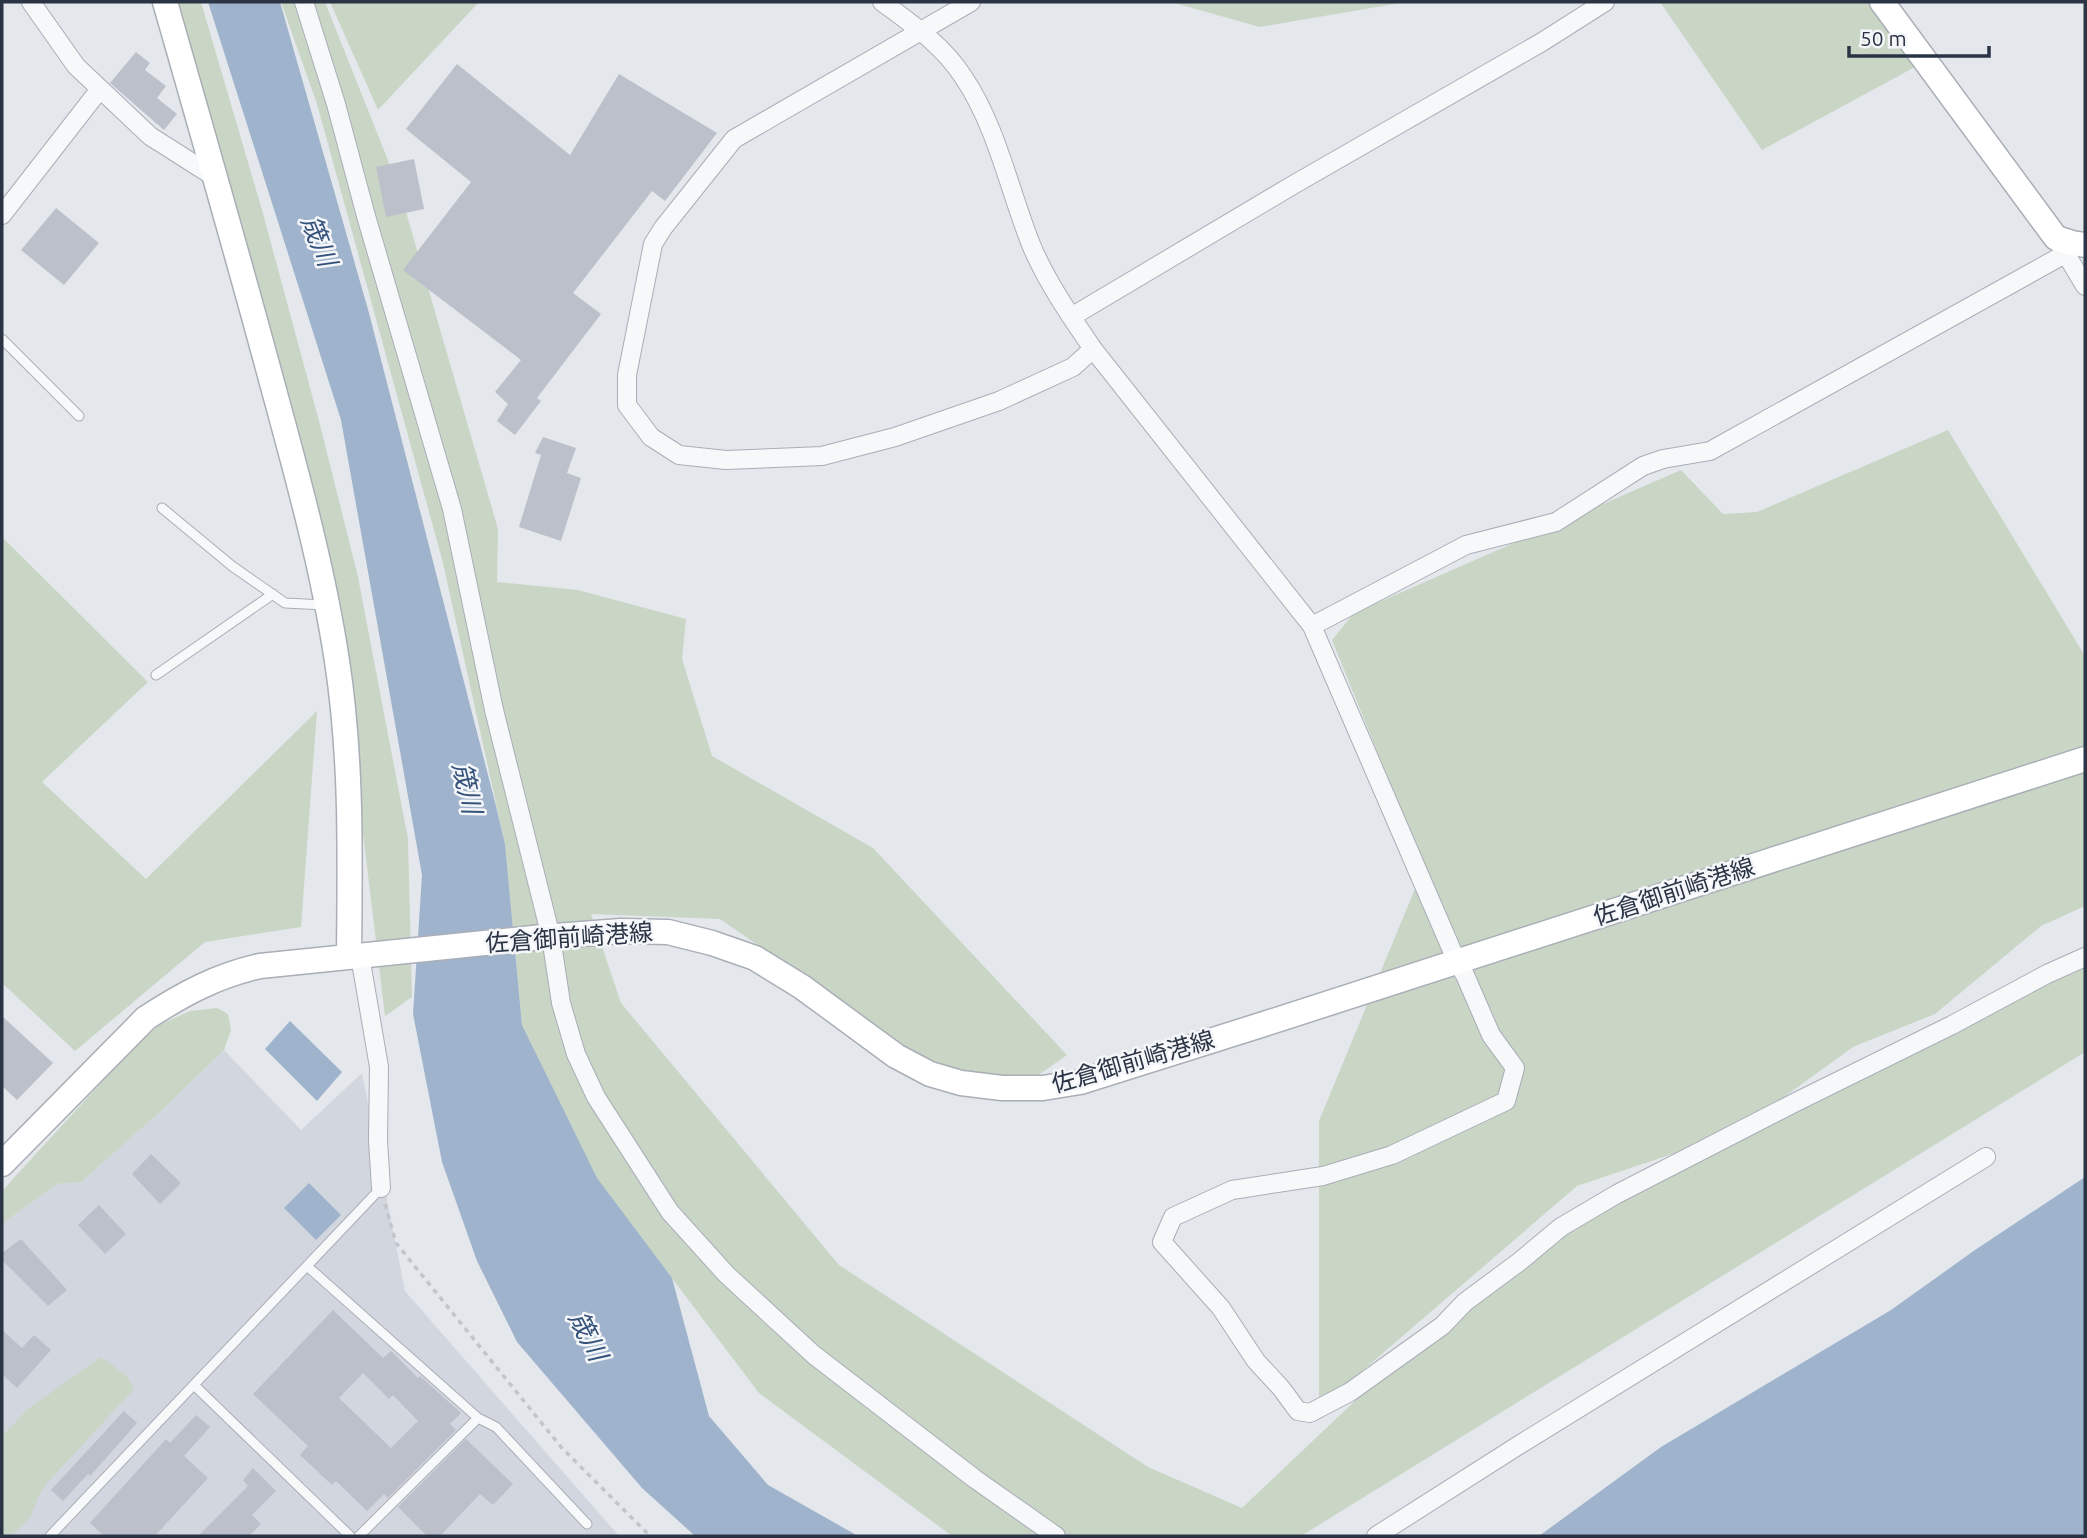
<svg xmlns="http://www.w3.org/2000/svg" width="2087" height="1538" font-family="Ubuntu,'Noto Sans JP',sans-serif">
<style>
.built{fill:#d2d6de}
.green{fill:#c9d6c5}
.water{fill:#9fb4cc}
.building{fill:#bbc0ca;fill-rule:evenodd}
.lines{fill:none;stroke-linecap:round;stroke-linejoin:round}
.lane-casing{stroke:#a9aeb7;stroke-width:11}
.street-casing{stroke:#a9aeb7;stroke-width:20}
.secondary-casing{stroke:#a9aeb7;stroke-width:27}
.path{stroke:#c2c5cb;stroke-width:3.5;stroke-dasharray:5 5;stroke-linecap:butt}
.lane{stroke:#f7f8fa;stroke-width:9}
.street{stroke:#f7f8fa;stroke-width:18}
.secondary{stroke:#fff;stroke-width:24}
.labels{text-anchor:middle;stroke-width:5;stroke-linejoin:round;paint-order:stroke}
.street-label{font-size:24px;fill:#2b3445;stroke:#f4f6f9}
.water-label{font-size:26px;font-style:italic;fill:#34527a;stroke:#f4f6f9}
</style>
<rect width="100%" height="100%" fill="#e4e7ec"/>
<!-- built -->
<path class="built" d="M224,1050L301,1130L362,1073L405,1291L619,1536H2V1224L57,1184L81,1182L161,1111Z"/>
<!-- green -->
<path class="green" d="M169,2H201L262,210L319,421L358,577L408,839L412,997L385,1016L362,825L350,680L305,455L226,173Z
M281,2H325L399,188L498,529L497,582L578,590L686,619L682,659L712,756L873,848L1067,1055L1020,1088L924,1059L720,919L591,914L621,1003L839,1265L1148,1467L1242,1508L1379,1378L1573,1217L1726,1136L1577,1186L1319,1408V1121L1424,867L1332,640L1354,613L1681,470L1723,514L1757,512L1948,430L2085,656V906L2041,926L1935,1014L1853,1047L1737,1131L2085,954V1052L1301,1536H952L759,1393L596,1178L522,1025L505,844L443,563L317,104Z
M330,2H479L378,110Z
M1171,2H1406L1260,27Z
M1660,2H1869L1915,67L1762,150Z
M2,537L148,682L42,782L146,879L317,711L301,927L205,942L75,1051L2,983Z
M217,1008L228,1014L231,1030L224,1050L161,1111L81,1182L57,1184L2,1224V1191L132,1049L159,1025L190,1011Z
M101,1357L127,1376L134,1389L47,1483L38,1497L31,1516L11,1536H2V1436L29,1408Z"/>
<!-- water -->
<path class="water" d="M208,2H280L369,313L496,806L505,844L522,1025L597,1178L672,1278L709,1416L768,1485L858,1536H695L642,1488L517,1342L477,1261L442,1162L413,1014L422,875L341,420Z
M290,1021L342,1072L317,1101L265,1049Z
M2085,1177V1536H1539L1661,1447L1891,1310L1975,1250Z
M309,1183L341,1215L316,1240L284,1208Z"/>
<!-- building -->
<path class="building" d="M136,52L150,63L145,70L166,86L157,98L177,114L164,130L110,83Z
M457,64L570,155L619,74L717,133L665,201L652,191L573,293L601,314L537,398L541,401L515,435L497,421L508,404L495,392L521,360L403,270L471,182L406,129Z
M414,159L424,209L386,217L376,167Z
M56,208L99,243L64,285L21,250Z
M543,437L576,448L567,473L581,478L561,541L519,527L541,455L535,453Z
M2,1016L53,1063L17,1100L2,1086Z
M151,1154L181,1183L160,1204L132,1174Z
M99,1205L126,1234L105,1254L78,1225Z
M21,1239L67,1290L48,1306L2,1260V1253Z
M333,1310L383,1358L391,1351L418,1378L420,1376L461,1413L450,1424L456,1430L388,1498L384,1494L367,1511L336,1481L332,1485L300,1455L308,1446L253,1394ZM363,1373L389,1399L393,1395L418,1421L391,1448L339,1398Z
M2,1330L22,1348L34,1335L51,1350L17,1388L2,1374Z
M124,1411L137,1423L90,1476L88,1474L63,1501L51,1490Z
M196,1415L210,1427L184,1456L208,1478L155,1536H104L90,1523L166,1439L170,1443Z
M466,1439L513,1484L493,1505L480,1494L440,1536H427L398,1507Z
M253,1468L276,1491L252,1515L261,1524L249,1536H198L248,1486L243,1480Z"/>
<g class="lines">
<!-- lane casing -->
<g class="lane-casing">
<path id="lane" d="M2,339L79,416
M162,508L232,566L285,603L325,605
M156,675L273,594
M307,1266L478,1418L359,1536
M194,1385L350,1536
M478,1418L496,1427L587,1524
M50,1536L381,1188"/>
</g>
<!-- street casing -->
<g class="street-casing">
<path id="street" d="M31,2L76,66L150,136L216,178
M304,2L336,104L366,216L452,509L494,710L551,937L561,1003L576,1054L596,1097L670,1212L727,1275L814,1355L975,1479L1056,1536
M882,2C912,24 944,46 964,78C997,127 1010,193 1032,247C1048,284 1071,317 1093,349L1312,626L1457,962L1465,975L1491,1035L1515,1068L1506,1101L1392,1155L1323,1176L1232,1190L1173,1217L1162,1242L1221,1308L1256,1361L1281,1388L1298,1411L1310,1413L1350,1392L1442,1326L1465,1302L1519,1262L1561,1227L1617,1194L1796,1102L1952,1025L2047,974L2085,957
M971,2L734,139L663,228L653,244L627,375V405L651,437L679,455L726,460L822,456L895,437L999,401L1073,367L1093,349
M2,215L100,89
M2060,244L2085,286
M1071,317L1293,185L1542,42L1605,2
M1312,626L1466,545L1556,522L1643,466L1663,459L1710,451L2065,254
M360,956L379,1067L378,1140L381,1188
M1376,1536L1519,1445L1986,1157"/>
</g>
<!-- secondary casing -->
<g class="secondary-casing">
<path id="secondary" d="M165,2C200,124 235,246 268,368C294,464 322,562 337,661C352,759 350,857 349,956
M1882,2L2056,238L2072,243L2085,245
M2,1164L146,1018C183,994 216,976 260,966L543,937L621,931L668,932L712,943L755,958L802,987L896,1056L930,1074L961,1083L1002,1088H1043L1080,1082L1264,1024L2085,759"/>
</g>
<!-- path -->
<path class="path" d="M385,1204L396,1243L561,1447L650,1536"/>
<!-- lane -->
<use href="#lane" class="lane"/>
<!-- street -->
<use href="#street" class="street"/>
<!-- secondary -->
<use href="#secondary" class="secondary"/>
</g>
<g class="labels">
<!-- street labels -->
<g class="street-label">
<text transform="translate(1674 892) rotate(-18)" y="8">佐倉御前崎港線</text>
<text transform="translate(569 938) rotate(-4)" y="8">佐倉御前崎港線</text>
<text transform="translate(1133 1062) rotate(-16)" y="8">佐倉御前崎港線</text>
</g>
<!-- water labels -->
<g class="water-label">
<text transform="translate(319 241) rotate(68)" y="9">筬川</text>
<text transform="translate(467 788) rotate(77)" y="9">筬川</text>
<text transform="translate(588 1336) rotate(63)" y="9">筬川</text>
</g>
</g>
<!-- border -->
<rect width="2087" height="1538" fill="none" stroke="#2b3445" stroke-width="7"/>
<!-- scale -->
<path d="M1849 46v10h140v-10" fill="none" stroke="#2b3445" stroke-width="3.5"/>
<text x="1860" y="46" font-size="21" fill="#2b3445" stroke="#f4f6f9" stroke-width="5" paint-order="stroke">50 m</text>
</svg>
